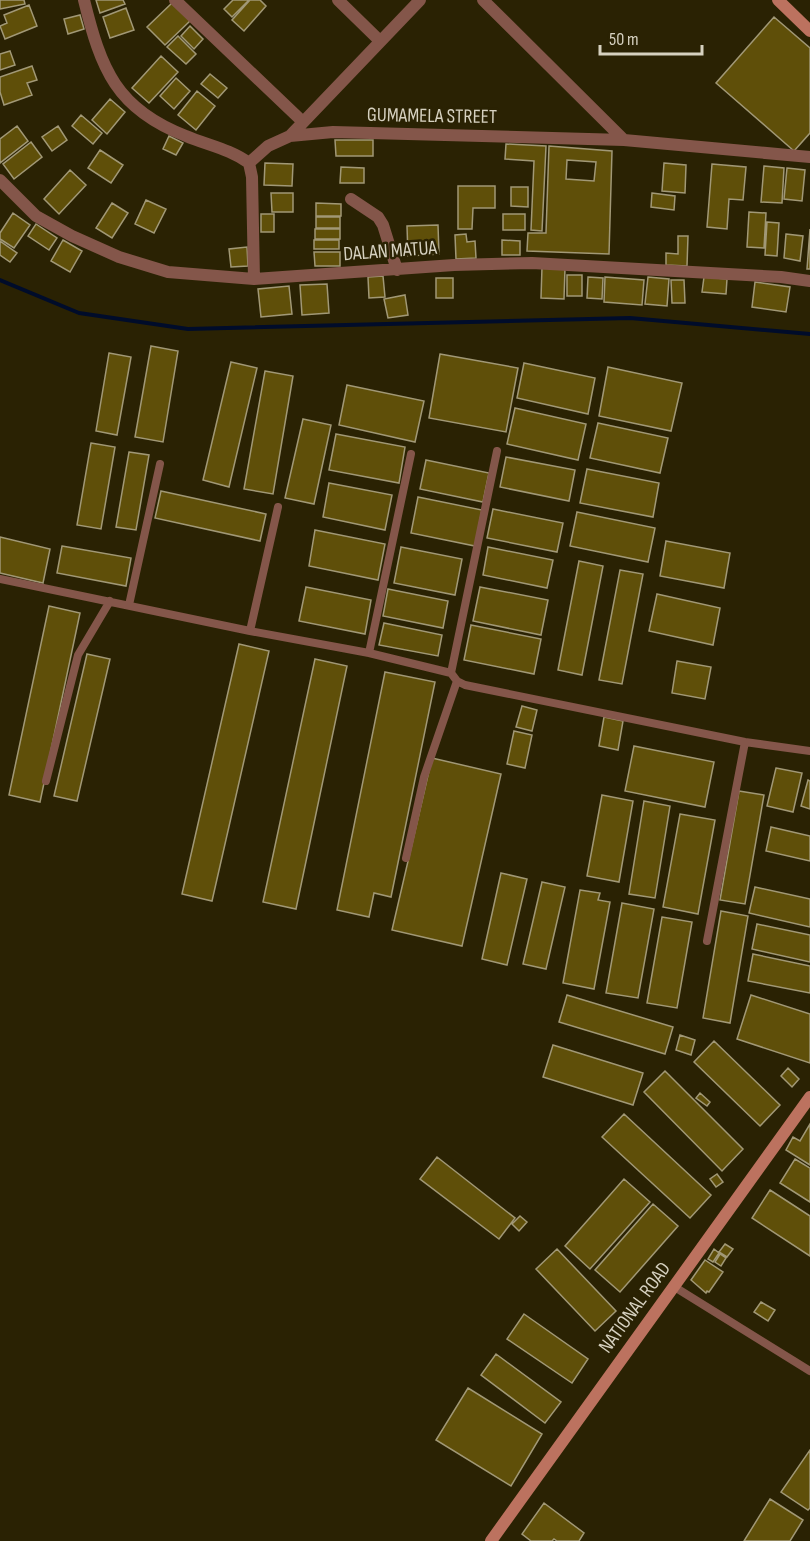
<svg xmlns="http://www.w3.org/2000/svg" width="810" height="1541" font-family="'Sofia Sans Condensed',sans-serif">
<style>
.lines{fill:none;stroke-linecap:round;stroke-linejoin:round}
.stream{stroke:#000c2a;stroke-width:4}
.building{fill:#5f4f09;stroke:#a19876;stroke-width:1.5;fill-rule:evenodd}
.lane{stroke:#84564a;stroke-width:8}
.street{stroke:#84564a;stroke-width:12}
.secondary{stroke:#bc725f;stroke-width:12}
.labels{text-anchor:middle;stroke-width:5;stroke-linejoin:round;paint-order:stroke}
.street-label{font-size:20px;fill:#d6d1c0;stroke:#2a2203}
</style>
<rect width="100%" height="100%" fill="#2a2203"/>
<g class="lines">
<!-- stream -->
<path class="stream" d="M0,280L79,313L188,329L630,318L810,334"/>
</g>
<!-- building -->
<path class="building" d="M0,0H24L25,4L0,9Z
M96,0H123L125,4L100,13Z
M233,0H249L232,17L224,9Z
M250,0H260L266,6L244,31L232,20Z
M173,2L191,20L165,45L147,27Z
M29,5L37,26L5,39L0,26L7,23L4,15Z
M126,8L134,30L110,38L103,17Z
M80,15L84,29L68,34L64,19Z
M774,17L810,48V133L794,151L716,83Z
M190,26L203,39L194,49L181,36Z
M178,36L196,54L186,64L167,47Z
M10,51L15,65L0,70V54Z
M161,56L178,72L149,103L132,88Z
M32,66L37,80L27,83L32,95L4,105L0,92V77Z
M210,74L227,88L218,98L201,84Z
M176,78L190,91L174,109L160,96Z
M197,91L215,106L196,130L178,115Z
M110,99L125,112L107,134L92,120Z
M81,115L102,133L93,144L72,126Z
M17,126L28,141L0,163V139Z
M58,126L67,140L52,151L42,137Z
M169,136L183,143L176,155L163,149Z
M335,140H373V156H336Z
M31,142L42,157L14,179L3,164Z
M506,144L546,146L542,231L531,230L534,161L505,159Z
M549,146L612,151L609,254L527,251L528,233H546ZM567,160L596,162L594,181L566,179Z
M100,150L123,165L111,183L88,168Z
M265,163L293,164L292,186L264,185Z
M664,163L686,165L685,193L662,191Z
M712,164L746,167L743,200L729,199L727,229L707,227Z
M764,166L784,168L782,203L761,202Z
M341,167L364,168V183H340Z
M787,168L805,170L802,201L784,199Z
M70,170L86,185L59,214L44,199Z
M458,186H495V208H473L472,229H458Z
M511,187H528V207L511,206Z
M271,193H293V212H272Z
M652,193L675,196L674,210L651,207Z
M146,200L166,209L154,233L135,224Z
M112,203L128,213L112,238L96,228Z
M316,203L341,204V216H316Z
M749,212L766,213L764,248L747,247Z
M13,213L30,225L14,248L0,239V233Z
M261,214H274V232H261Z
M503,214H525V230H503Z
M316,217H340V228H316Z
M767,222L779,223L777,256L765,255Z
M36,224L57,238L49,250L28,236Z
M438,225L439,254L408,256L407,226Z
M315,229H340V239H315Z
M810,229V269H807Z
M466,234L467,242L475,241L476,258L456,259L455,235Z
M786,234L803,236L800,261L784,258Z
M678,236H688L687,266L666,265V253L678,254Z
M63,240L82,251L70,272L51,261Z
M314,240H339V249H314Z
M502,240L520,241V255H502Z
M0,241L17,253L10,262L0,255Z
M247,247L248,266L231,267L229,249Z
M314,252H340V266H315Z
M542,267L565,268L564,299L541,298Z
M567,275H582V296H567Z
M383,276L385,297L369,298L368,277Z
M588,277L603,278L602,299L587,298Z
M605,277L644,280L642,305L604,302Z
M648,277L669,279L667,306L645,304Z
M704,277L727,279L726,294L702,292Z
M436,278H453V298H436Z
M671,280H684L685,303H672Z
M755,282L790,287L786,312L752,307Z
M327,284L329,313L302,315L300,285Z
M289,286L292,314L261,317L258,289Z
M405,295L408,315L388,318L384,299Z
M151,346L178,351L163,442L135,437Z
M109,353L131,357L117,435L96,431Z
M440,354L518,368L506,432L429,418Z
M231,362L257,368L229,487L203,480Z
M524,363L595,378L588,414L517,398Z
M608,367L682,383L671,431L599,416Z
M265,371L293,376L273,494L244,489Z
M347,385L424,401L415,442L339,425Z
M515,408L586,424L578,460L507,444Z
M303,419L331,425L314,504L285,498Z
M598,423L668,438L660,473L590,458Z
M336,434L405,447L399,483L329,470Z
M91,443L115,447L101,529L77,525Z
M129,452L149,455L136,530L116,527Z
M506,457L575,470L569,501L500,487Z
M426,460L489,473L483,502L420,489Z
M587,469L659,483L653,517L580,503Z
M329,483L392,495L385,530L323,517Z
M161,491L266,514L260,541L155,518Z
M418,497L482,510L475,546L411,533Z
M493,509L563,523L557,552L487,538Z
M577,512L655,528L648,562L570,546Z
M315,530L385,544L378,580L309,566Z
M0,537L50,549L43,583L0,573Z
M666,541L730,553L724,588L660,576Z
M62,546L131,558L126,586L57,573Z
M401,547L462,559L455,595L394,583Z
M488,547L553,560L547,588L483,575Z
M579,561L603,566L582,675L558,670Z
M620,570L643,574L622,684L599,680Z
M306,587L371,600L365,634L299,621Z
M480,587L548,600L541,635L473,621Z
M388,589L448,601L443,628L383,616Z
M657,594L720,608L713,645L649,631Z
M49,606L80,613L40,802L9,795Z
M384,623L442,635L438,656L379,645Z
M471,625L541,639L534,674L464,660Z
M239,644L269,651L212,901L182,894Z
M87,654L110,659L77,801L54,796Z
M315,659L347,666L296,909L263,902Z
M677,661L711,667L705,699L672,693Z
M385,672L435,682L391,897L374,893L369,917L337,910Z
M522,706L537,710L532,731L516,727Z
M604,717L623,721L618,750L599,746Z
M514,731L532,735L525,768L507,764Z
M634,746L714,762L705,807L625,791Z
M432,758L501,774L462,946L392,930Z
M776,768L802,773L793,812L767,806Z
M808,780L810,781V809L801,806Z
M739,791L764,795L745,904L720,900Z
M602,795L633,801L619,882L587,876Z
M644,801L670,806L655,898L629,894Z
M680,814L715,820L698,914L663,907Z
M771,827L810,836V861L766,851Z
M501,873L527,879L507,965L482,959Z
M542,882L565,887L546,969L523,964Z
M755,887L810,899V927L749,913Z
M580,890L600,893L598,900L610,902L594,989L563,983Z
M622,903L654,909L638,998L606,993Z
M721,911L748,916L730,1023L703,1018Z
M662,917L692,922L677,1008L647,1003Z
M757,924L810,935V962L752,949Z
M753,954L810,966V993L748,981Z
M567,995L673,1027L665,1054L559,1022Z
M751,995L810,1014V1063L737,1039Z
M680,1035L695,1040L691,1055L676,1050Z
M714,1041L780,1105L760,1126L694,1062Z
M553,1045L643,1073L633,1105L543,1077Z
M788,1068L799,1079L792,1087L781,1076Z
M665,1071L743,1149L722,1171L644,1092Z
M700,1093L710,1102L707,1106L696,1098Z
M624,1114L711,1195L690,1218L602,1137Z
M810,1124V1165L786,1150L793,1137L800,1141Z
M437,1157L515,1218L499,1239L420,1179Z
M795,1159L810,1168V1202L780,1183Z
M717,1174L723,1182L716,1187L710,1179Z
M624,1179L650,1202L590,1269L565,1246Z
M770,1190L810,1216V1256L752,1218Z
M653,1204L678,1226L620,1292L595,1270Z
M520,1216L527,1222L519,1231L512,1224Z
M725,1244L733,1249L727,1257L719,1252Z
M557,1249L616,1311L595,1331L536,1269Z
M714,1249L719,1253L713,1262L708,1259Z
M720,1254L726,1258L721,1266L715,1262Z
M705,1260L723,1272L709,1292L707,1291L706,1293L691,1280Z
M761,1302L775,1310L768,1321L754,1312Z
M524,1314L588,1359L572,1383L507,1339Z
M496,1354L561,1402L545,1423L481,1375Z
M468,1388L542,1434L511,1486L436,1440Z
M810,1450V1508L808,1510L781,1492Z
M770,1499L803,1520L790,1541H744Z
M544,1503L584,1533L579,1541H557L554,1539L552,1541H531L522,1534Z"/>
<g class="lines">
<!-- lane -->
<path class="lane" d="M0,579L250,631L369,653L451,673L457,681L465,685L745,742L810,751
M129,605L160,464
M250,631L278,507
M369,653L411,454
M451,673L497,451
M46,781L78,655L110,601
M406,858L424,777L457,681
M707,941L745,742
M673,1286L810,1371"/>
<!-- street -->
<path class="street" d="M84,0C101,69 116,109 186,136C207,145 230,149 249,163L252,177L254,279
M175,0L303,122
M338,0L380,41
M483,0L624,140
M290,136L420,0
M249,163L268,146L290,136L333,132L624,140L810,157
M0,180L36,216L72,236L119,257L168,272L254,279L454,265L532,263L781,277L810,281
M351,199L378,217L383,225L397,270"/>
<!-- secondary -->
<path class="secondary" d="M778,0L810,31
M491,1541L810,1097"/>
</g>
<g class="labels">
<!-- street labels -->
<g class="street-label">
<text transform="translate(432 115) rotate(1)" y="7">GUMAMELA STREET</text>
<text transform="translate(390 250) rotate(-4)" y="7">DALAN MATUA</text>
<text transform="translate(634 1307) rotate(-54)" y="7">NATIONAL ROAD</text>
</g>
</g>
<!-- scale -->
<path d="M600 45v9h102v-9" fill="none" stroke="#d6d1c0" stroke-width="3"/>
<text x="609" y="45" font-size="18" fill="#d6d1c0" stroke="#2a2203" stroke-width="4.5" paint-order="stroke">50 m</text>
</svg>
